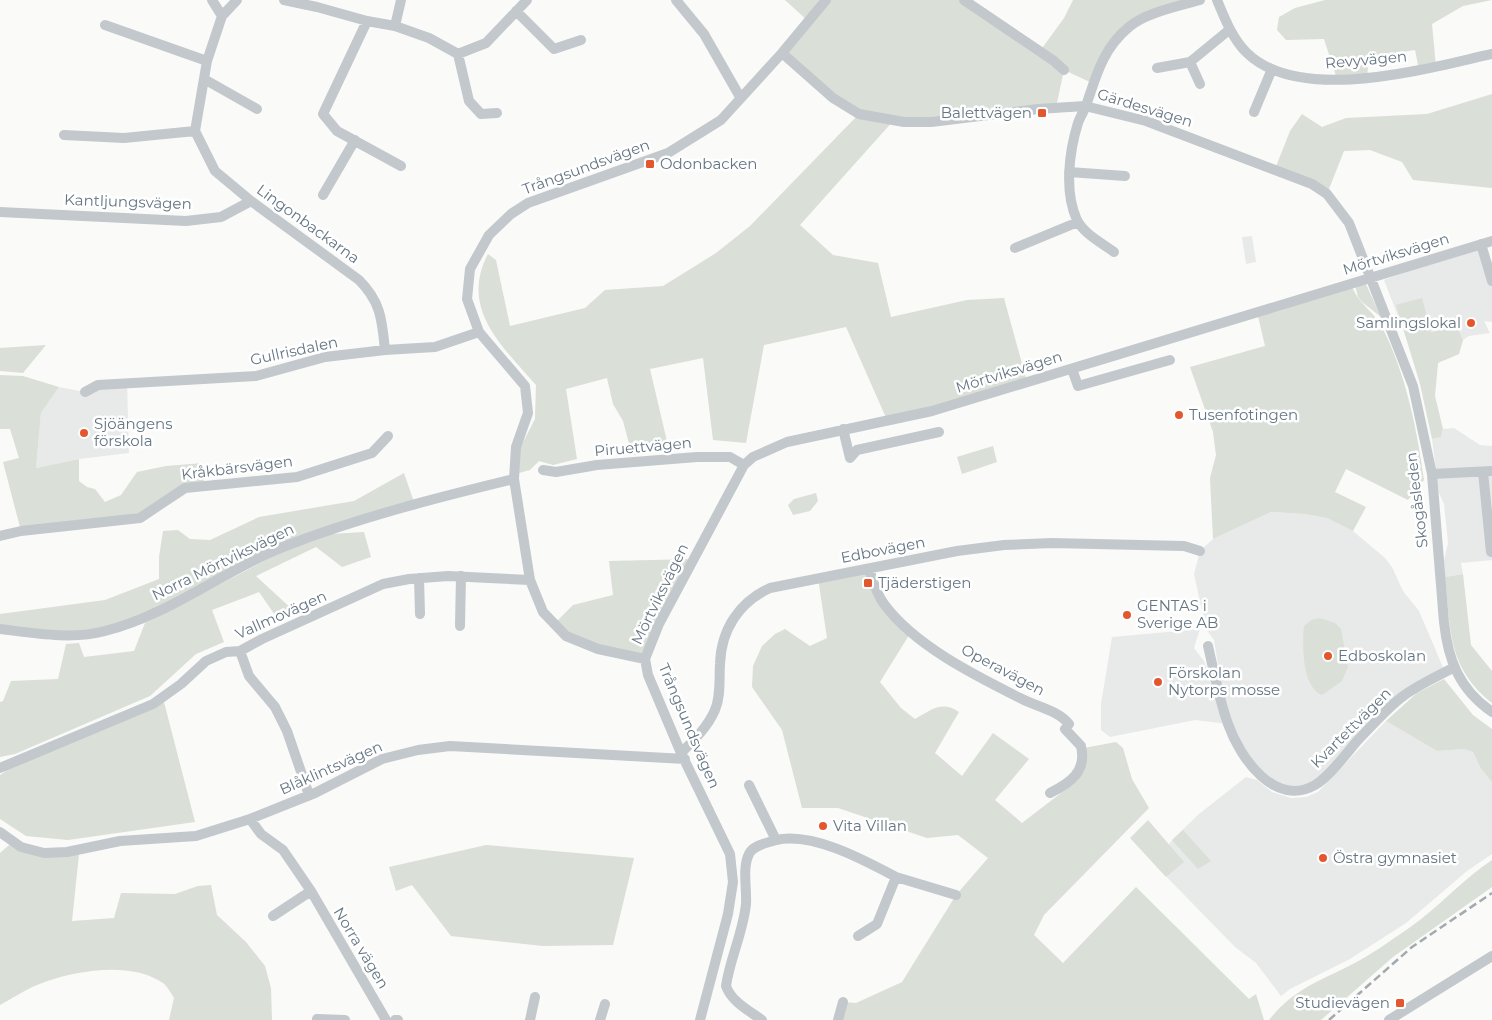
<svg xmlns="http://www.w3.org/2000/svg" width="1492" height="1020" font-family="Montserrat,sans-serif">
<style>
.built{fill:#e8e9e9}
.green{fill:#dadfd7}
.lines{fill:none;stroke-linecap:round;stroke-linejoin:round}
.street{stroke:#c3c8cc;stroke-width:10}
.rail{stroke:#a2aab0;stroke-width:2.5;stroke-dasharray:8 4;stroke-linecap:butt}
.poi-dot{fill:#e4572e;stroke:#fff;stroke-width:2}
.labels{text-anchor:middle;stroke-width:5;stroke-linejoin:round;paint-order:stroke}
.street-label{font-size:15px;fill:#657683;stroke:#fff}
.poi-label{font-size:15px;fill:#657683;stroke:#fff;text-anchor:start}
</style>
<rect width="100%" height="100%" fill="#fafaf8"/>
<!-- built -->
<path class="built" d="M1252,236L1256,262L1246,264L1242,237Z
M1481,244L1492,281V322L1484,321L1490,333L1469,336L1463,340L1457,326L1406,337L1384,280Z
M127,382L129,453L79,459L36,468L41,413L59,387L85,392Z
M1454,428L1480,445L1492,446V560L1461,563L1463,574L1445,577L1444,560L1448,543L1444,504L1439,493L1432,439L1441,437L1443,429Z
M1271,512L1305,514L1327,518L1353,531L1385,558L1392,567L1403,591L1419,611L1445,672L1408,692L1316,784L1298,792L1265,779L1228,724L1195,720L1110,737L1101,730V704L1112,637L1200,629L1194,648L1204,661L1227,721L1214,640L1206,629L1194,574L1200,551L1213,539Z
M1386,721L1437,751L1464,749L1473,752L1481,769L1492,782V854L1467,871L1406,923L1350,959L1290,989L1281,996L1256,963L1235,947L1156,866V862L1172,840L1199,814L1246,777L1257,780L1272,792L1291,798L1306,797L1318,792Z"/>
<!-- green -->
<path class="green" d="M785,0H964L1040,51L1064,18L1073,0H1200L1130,26L1092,83L1064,70L1056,107L894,120L800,225L833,255L878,263L891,317L967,300L1004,298L1027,382L887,420L846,327L764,345L746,443L713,440L703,358L650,369L669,450L632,455L623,421L613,404L607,378L566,389L577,459L553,465L539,461L530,470L519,473L520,448L535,419L536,385C503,347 459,309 488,254L496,260L510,326L585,308L605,290L663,286L716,253L750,226L858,115L782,53L808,21Z
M1325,0H1492L1463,6L1432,24L1436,67L1419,70L1415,50L1369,57L1367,77L1337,79L1324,39L1286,40L1277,30L1279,17L1295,8Z
M1492,94V188L1413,180L1402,162L1370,150L1344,151L1327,194L1275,169L1290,131L1302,114L1322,127L1346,118L1427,114Z
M1365,282L1381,317L1362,302L1358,297L1355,285Z
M1351,284C1358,304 1373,310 1382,327C1406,374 1417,429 1424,480L1408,500L1346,469L1335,492L1366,507L1353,531L1327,518L1305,514L1271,512L1213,539L1210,478L1216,455L1213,432L1190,367L1265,346L1257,312Z
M1422,298L1431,332L1457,326L1463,340L1459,354L1438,363L1435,396L1443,429L1441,437L1432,439L1420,384L1396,305Z
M46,345L23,373L0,371V348Z
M0,375L23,376L59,387L41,413L36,468L79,459V481L87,487L95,489L105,502L121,495L137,472L166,466L203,463L204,487L185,488L152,511L21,531L3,462L19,458L10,429H0Z
M993,446L997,462L962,474L957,457Z
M404,473L415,505L281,548L105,632L0,629V614L105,600L159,579V557L163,531L178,530L190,539L210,540L259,517L354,501Z
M816,493L818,501L810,511L793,515L788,505L794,499Z
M364,532L371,557L342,567L316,547L256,576L294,611L277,618L259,592L212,610L224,642L196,654L150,696L15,754L0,757V702L3,701L11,681L58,679L66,644L79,643L84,657L134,651L145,623L284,551L331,534Z
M694,559L645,659L598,649L554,624L573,605L613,595L609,561Z
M869,569L876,590L911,632L880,682L901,708L915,719C931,710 942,700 959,712L935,753L962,776L993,733L1029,759L995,800L1022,823L1078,780L1084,748L1116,742L1123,748L1132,779L1149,808L1044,915L1034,935L1063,963L1136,887L1249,999L1256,994L1264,1020H838L843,1002L856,1003L902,982L956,895L988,858L958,835L927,838L838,808H802L782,730L752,687L753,666L762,646L775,634L785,629L810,646L827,638L818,578Z
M1463,574L1471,645L1492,671V703C1447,667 1451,630 1445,577Z
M1320,618L1335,623L1341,629L1348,667L1342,681L1322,695C1302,687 1302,645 1304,626L1311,620Z
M1444,679L1473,715L1492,729V782L1481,769L1473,752L1464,749L1437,751L1386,721L1417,693Z
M164,702L195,822L68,840L26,836L0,819V775L9,769Z
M1148,820L1184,862L1166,877L1130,838Z
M1183,830L1211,861L1198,869L1172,840Z
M9,845L20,849L79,854L72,921L114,918L121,893L175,894L198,886L211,885L217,915L246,942L265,966L271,988L272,1020H169L174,998C171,993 167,986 163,983C130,960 71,971 37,985C24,990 12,999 0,1005V853Z
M486,845L634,858L613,945L543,946L451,936L412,885L396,891L389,867Z
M1492,860V887L1393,957L1321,1020H1269C1293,990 1317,982 1351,965C1371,955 1390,941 1409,928C1438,908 1462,880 1492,860Z"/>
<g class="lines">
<!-- street -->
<path class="street" d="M212,0L222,16
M237,0L222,16L207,61L195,131L215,171L251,201L359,280C381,302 382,320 385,350
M284,0L317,7L367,21L395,26L429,38L458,54
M676,0L704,34L740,97
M964,0L1054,61L1064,70
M1217,0C1225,19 1232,38 1247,53C1301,105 1427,68 1492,54
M516,11L554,49L581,40
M367,21L323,114L337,131L401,166
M105,25L207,61
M395,26L401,0
M782,53L833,98L859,114L904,122H931L1038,109L1085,106L1146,121L1312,184L1327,194L1349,223L1413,386L1432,474L1444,622C1448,660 1459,689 1492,712
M1190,62L1200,84
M1157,68L1190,62L1229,30
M204,79L257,109
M1254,112L1272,69
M497,113L481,114L469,101L458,54L486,43L527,0
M64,135L124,138L195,131
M1069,172L1125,176
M323,195L355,140
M0,212L186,221L221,217L251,201
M1481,244L1492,281
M1015,248L1078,222
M1114,252C1102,243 1084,234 1077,220C1064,192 1069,152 1078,123C1080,117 1084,111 1086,106C1096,76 1103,48 1129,27C1145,13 1179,6 1200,0
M1072,369L1078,386L1170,360
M85,392L98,385L256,376L325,357L385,350L435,347L479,332
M843,429L850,458L857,450L939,432
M543,470L556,472L597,465L697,457H730L744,465
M1483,472L1491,552
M1432,474L1492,471
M0,536L21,531L140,518L185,488L297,477L372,453L388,436
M869,569C873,581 876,593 884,604C915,646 976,676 1022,699C1038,707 1057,710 1069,724L1065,729L1081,746C1087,772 1070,783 1050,793
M419,578L420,614
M460,626L461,576
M0,629C33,633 72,640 105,631C169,615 223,571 283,547C357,518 436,498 514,479
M1208,646C1214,672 1219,699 1228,724C1240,758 1275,808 1315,785C1329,777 1346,754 1357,741C1373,725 1390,704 1409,692C1423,683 1439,675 1453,668
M240,651L249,676L275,707L287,731L309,795
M645,659L598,649L566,636L543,612L530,580L514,479L516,447L528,413L525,386L479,332L467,299L470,269L489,235L511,214L528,203L668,153L721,120L782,53L826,0
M681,753C694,740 707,728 715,710C721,696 719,680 720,664C721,630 739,602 770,588L957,551L1004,545L1052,543L1184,546L1200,551
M0,768L153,704L181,684L206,661L226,652L240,651L262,639L383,584L409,579L448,576L530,580
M749,785L776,840C767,843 753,845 749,854C742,868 747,888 746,904C743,933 730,958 726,986C731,1001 748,1010 762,1020
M250,819L261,834L283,850L311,891L273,916
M0,832L21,847L44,853L67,852L120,841L196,836L250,819L315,793L382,759L418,750L450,746L685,759
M776,840C813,832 864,860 896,877L877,924L858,936
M896,877L956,895
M311,891L386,1020
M317,1019L345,1020
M395,1020H398
M530,1020L535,997
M600,1020L605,1004
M700,1020L728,914L733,882L730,854L681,753L648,675L645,659L659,624L744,465L753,457L787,442L932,411L1492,241
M838,1020L843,1002
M1389,1020L1492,956"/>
<!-- rail -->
<path class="rail" d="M1329,1020L1412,947L1492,893"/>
</g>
<!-- markers -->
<g class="poi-dot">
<rect x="1037" y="108" width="10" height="10" rx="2.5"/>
<rect x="645" y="159" width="10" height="10" rx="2.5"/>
<circle cx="1471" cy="323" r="5"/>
<circle cx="1179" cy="415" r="5"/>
<circle cx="84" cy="433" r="5"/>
<rect x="863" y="578" width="10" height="10" rx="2.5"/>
<circle cx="1127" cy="615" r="5"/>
<circle cx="1328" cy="656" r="5"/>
<circle cx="1158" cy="682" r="5"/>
<circle cx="823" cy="826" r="5"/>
<circle cx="1323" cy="858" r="5"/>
<rect x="1395" y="998" width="10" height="10" rx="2.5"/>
</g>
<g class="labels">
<!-- street labels -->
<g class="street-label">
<text transform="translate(1366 60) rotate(-5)" y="5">Revyvägen</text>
<text transform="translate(1145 108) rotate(17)" y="5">Gärdesvägen</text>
<text transform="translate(586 167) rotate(-20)" y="5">Trångsundsvägen</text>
<text transform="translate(128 202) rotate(2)" y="5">Kantljungsvägen</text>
<text transform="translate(308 224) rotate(36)" y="5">Lingonbackarna</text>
<text transform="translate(1396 254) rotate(-17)" y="5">Mörtviksvägen</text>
<text transform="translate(294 351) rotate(-12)" y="5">Gullrisdalen</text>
<text transform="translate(1009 372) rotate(-17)" y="5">Mörtviksvägen</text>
<text transform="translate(643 447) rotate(-5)" y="5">Piruettvägen</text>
<text transform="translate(237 468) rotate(-7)" y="5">Kråkbärsvägen</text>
<text transform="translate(1417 500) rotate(-97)" y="5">Skogåsleden</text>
<text transform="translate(883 550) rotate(-11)" y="5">Edbovägen</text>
<text transform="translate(223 562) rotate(-26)" y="5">Norra Mörtviksvägen</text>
<text transform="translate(660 594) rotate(-64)" y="5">Mörtviksvägen</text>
<text transform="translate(281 615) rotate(-24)" y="5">Vallmovägen</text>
<text transform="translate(1003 670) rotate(28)" y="5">Operavägen</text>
<text transform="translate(689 726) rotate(67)" y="5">Trångsundsvägen</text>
<text transform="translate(1351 728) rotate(-45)" y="5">Kvartettvägen</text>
<text transform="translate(331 768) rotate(-24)" y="5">Blåklintsvägen</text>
<text transform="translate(361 948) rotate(59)" y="5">Norra vägen</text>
</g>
<!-- poi labels -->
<g class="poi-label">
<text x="1032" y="118" text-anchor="end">Balettvägen</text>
<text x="660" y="169">Odonbacken</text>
<text x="1461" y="328" text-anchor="end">Samlingslokal</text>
<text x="1189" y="420">Tusenfotingen</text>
<text x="94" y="429">Sjöängens<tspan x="94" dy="17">förskola</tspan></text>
<text x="878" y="588">Tjäderstigen</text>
<text x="1137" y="611">GENTAS i<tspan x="1137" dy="17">Sverige AB</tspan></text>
<text x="1338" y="661">Edboskolan</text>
<text x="1168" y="678">Förskolan<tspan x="1168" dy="17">Nytorps mosse</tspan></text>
<text x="833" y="831">Vita Villan</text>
<text x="1333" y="863">Östra gymnasiet</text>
<text x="1390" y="1008" text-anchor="end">Studievägen</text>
</g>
</g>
</svg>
